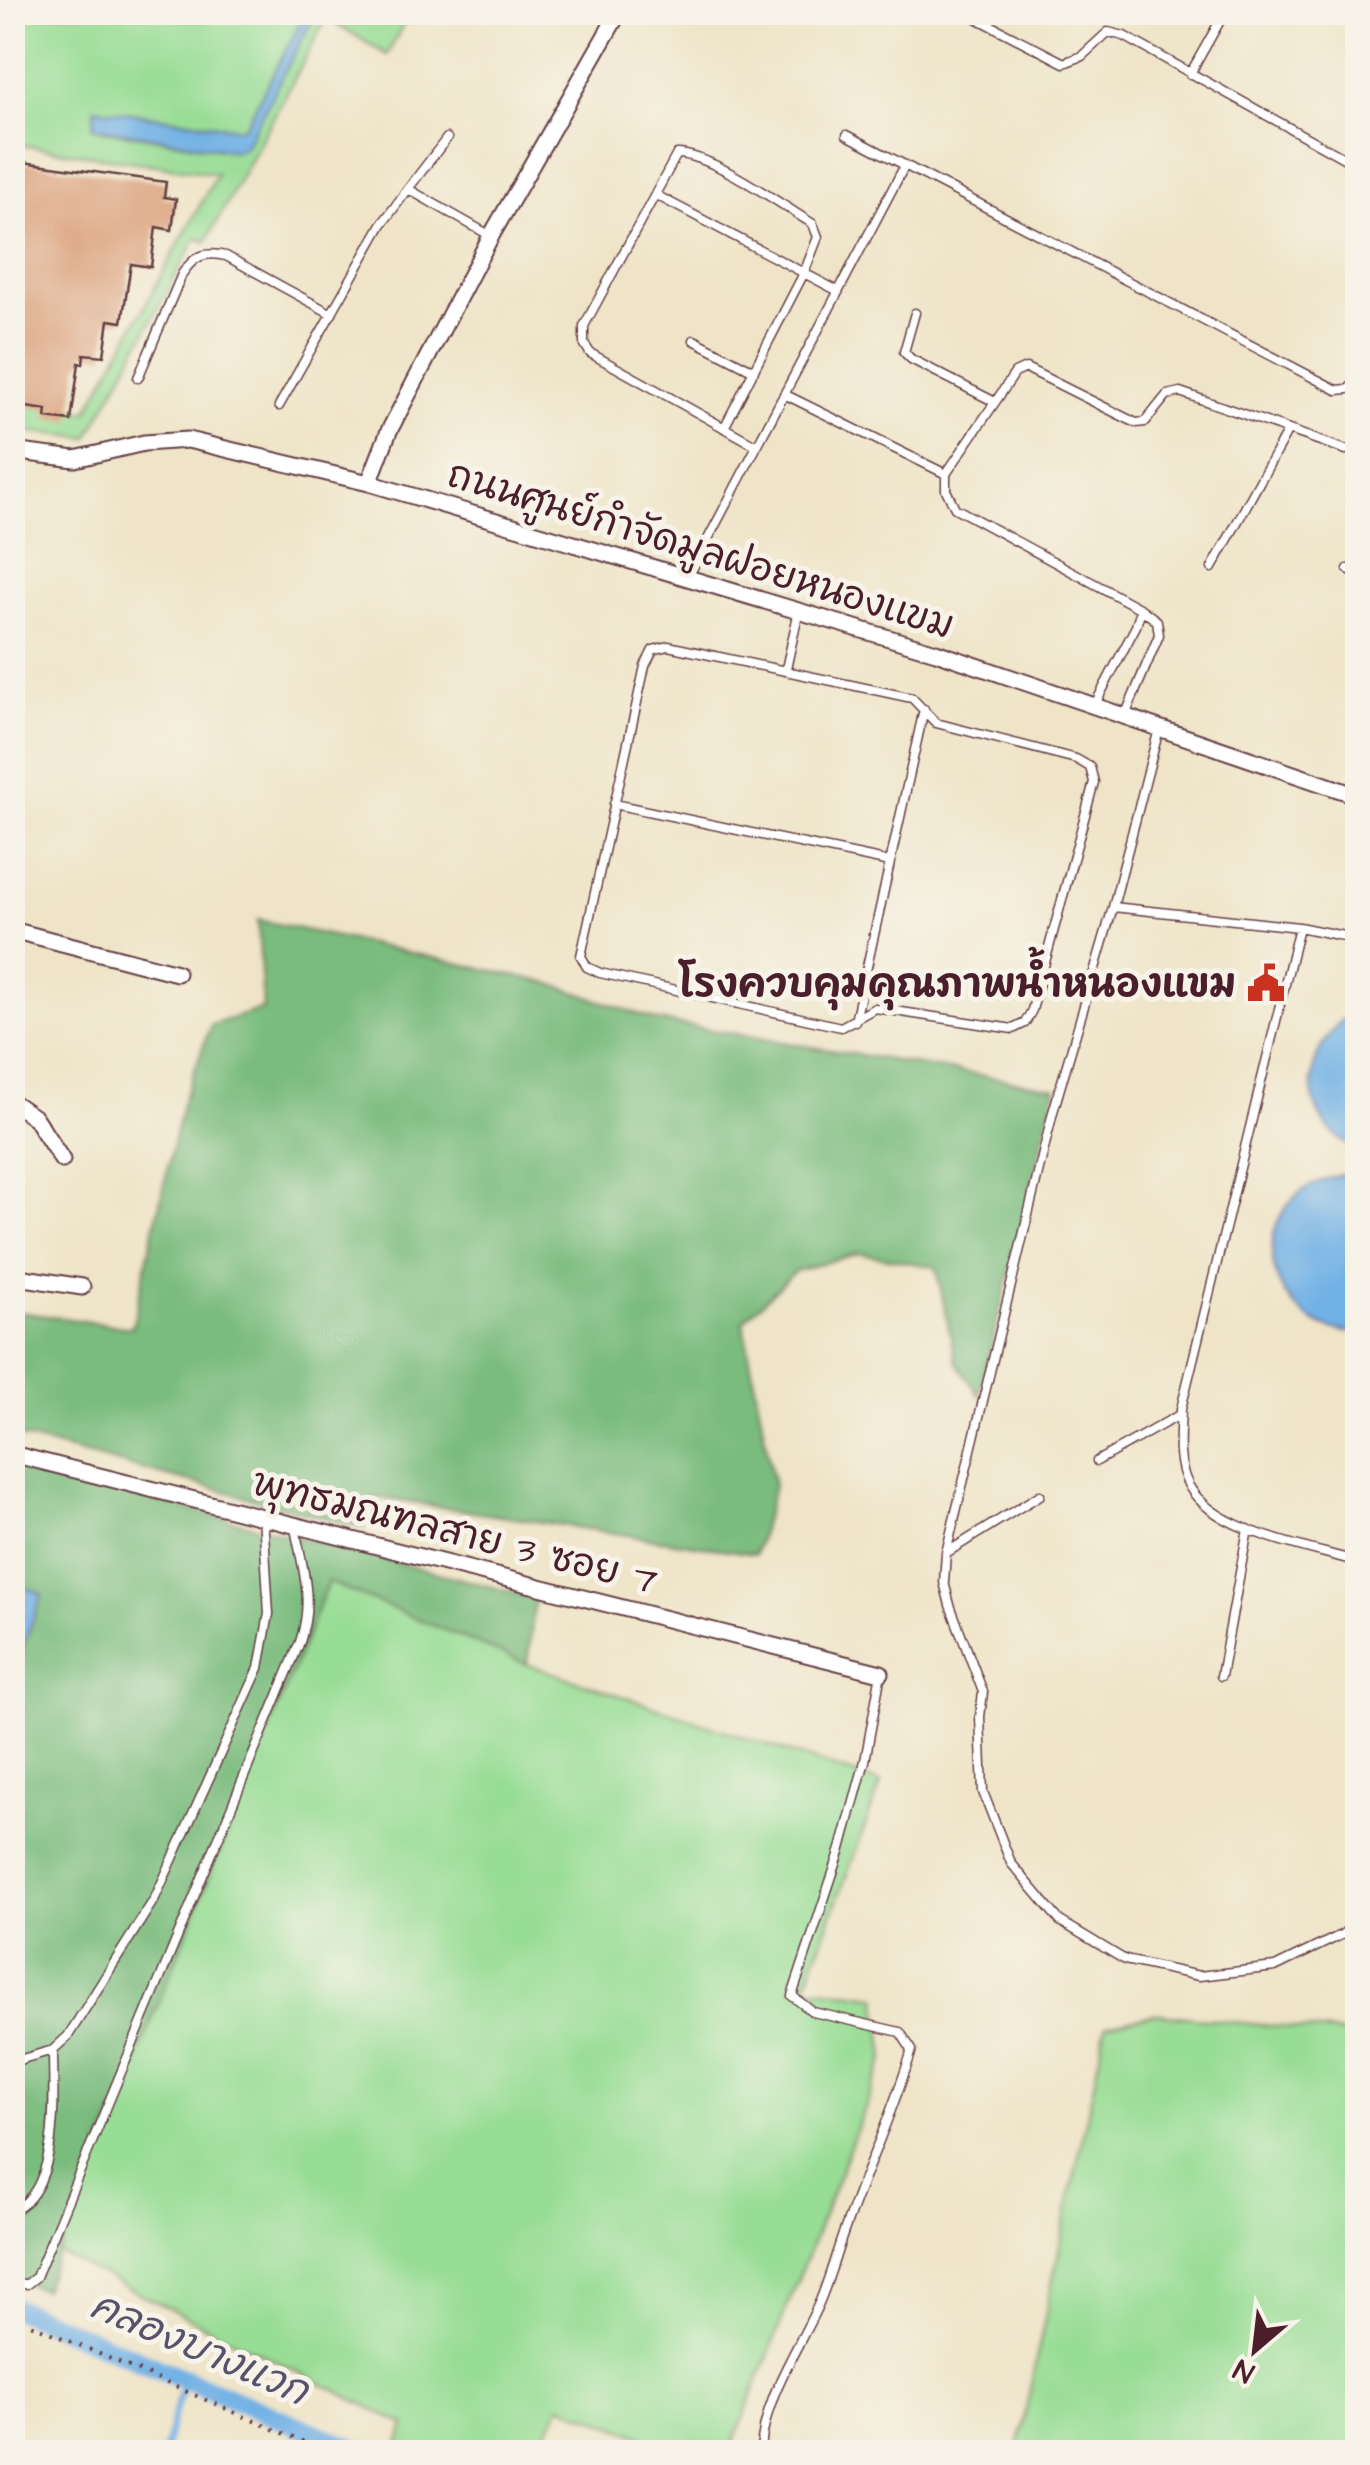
<svg xmlns="http://www.w3.org/2000/svg" width="1370" height="2465" font-family="'Architects Daughter','Playpen Sans Thai',sans-serif">
<style>
.green{fill:#98dd95;stroke:#717e60;stroke-width:2.5}
.forest{fill:#7abc7e;stroke:#626e54;stroke-width:2.5}
.water{fill:#71b1e5;stroke:#5e6888;stroke-width:2.5}
.lines{fill:none;stroke-linecap:round;stroke-linejoin:round}
.stream{stroke:#71b1e5;stroke-width:6}
.canal{stroke:#71b1e5;stroke-width:20}
.building{fill:#d99b75}
.service-casing{stroke:#633d42;stroke-width:11}
.minor-casing{stroke:#633d42;stroke-width:19}
.path{stroke:#633d42;stroke-width:4;stroke-dasharray:2.5 8;stroke-linecap:butt}
.service{stroke:#fff;stroke-width:8}
.minor{stroke:#fff;stroke-width:15}
.labels{text-anchor:middle;stroke-width:10;stroke-linejoin:round;paint-order:stroke}
.street-label{font-size:38px;fill:#4a1f2b;stroke:#f7f3e8}
.poi-label{font-size:38px;font-weight:bold;fill:#4a1f2b;stroke:#f7f3e8;text-anchor:end}
.water-label{font-size:40px;font-style:italic;fill:#58526c;stroke:#f7f3e8}
</style>
<rect width="100%" height="100%" fill="#f7f3e8"/>
<filter id="ink" filterUnits="userSpaceOnUse"><feTurbulence type="fractalNoise" baseFrequency=".01" numOctaves="2"/><feDisplacementMap in="SourceGraphic" scale="20" xChannelSelector="R" yChannelSelector="G"/><feConvolveMatrix kernelMatrix="1 2 1 2 8 2 1 2 1" color-interpolation-filters="sRGB"/></filter>
<filter id="wash" filterUnits="userSpaceOnUse"><feTurbulence type="fractalNoise" baseFrequency=".0048" numOctaves="4" result="noise"/><feDisplacementMap in="SourceGraphic" scale="40" xChannelSelector="R" yChannelSelector="G"/><feGaussianBlur stdDeviation="2.25" result="paint"/><feColorMatrix in="noise" values="0 0 0 0 0 0 0 0 0 0 0 0 0 0 0 0 0 1.4 0 .05"/><feComposite in="paint" operator="in"/></filter>
<g filter="url(#wash)">
<rect width="100%" height="100%" fill="#efe4c7"/>
<!-- green -->
<path class="green" d="M12,13H306L245,126L238,128L95,108L93,127L103,130L235,151L316,13H409L387,55L327,18L206,242L196,238L88,438L13,430V401L87,412L217,174L14,144L21,133L13,131Z
M328,1581L527,1664L881,1783L805,1987L877,1996L885,2057L730,2452H682L561,2405L538,2452H397L405,2425L58,2253Z
M1157,2014L1357,2035V2452H1017L1106,2025Z"/>
<!-- forest -->
<path class="forest" d="M258,920L549,983L658,1021L1056,1088L979,1395L956,1361L936,1267L859,1253L795,1271L743,1321L774,1486L755,1554L374,1497L364,1528L13,1435L12,1311L132,1328L182,1104L211,1025L263,1009Z
M13,1464L535,1598L527,1664L328,1582L43,2290L13,2279L12,1676L42,1595L13,1582Z"/>
<!-- water -->
<path class="water" d="M306,13H316L244,148L235,151L93,127L95,108L238,128L245,126Z
M1357,1008V1150C1292,1116 1302,1046 1357,1008Z
M1344,1174L1357,1175L1358,1332C1287,1336 1243,1248 1295,1197C1309,1183 1326,1179 1344,1174Z
M13,1582L42,1594L13,1676Z"/>
<g class="lines">
<!-- stream -->
<path class="stream" d="M164,2452L184,2379"/>
<!-- canal -->
<path class="canal" d="M12,2307L360,2452"/>
</g>
<g id="blocks">
<!-- building -->
<path class="building" d="M23,162L166,182L164,197L176,199L172,230L156,227L151,267L131,264L122,322L109,320L104,356L84,354L83,364L79,363L71,421L46,418L47,410L12,405V178L21,179Z"/>
</g>
</g>
<g filter="url(#ink)">
<use href="#blocks" fill-opacity="0" stroke="#633d42" stroke-width="2.5"/>
<g class="lines">
<!-- service casing -->
<g class="service-casing">
<path id="service" d="M965,12L1064,63L1082,56L1108,32L1124,36L1358,166
M1190,74L1225,12
M847,135L1337,390L1348,389L1358,381
M408,189L447,138
M656,195L838,291
M915,313L904,352L911,359L995,402
M694,340L754,371
M138,378L182,274C194,256 204,251 226,256L332,314
M784,394L946,474
M279,406L382,224L408,189L491,236
M724,428L804,273L818,237L813,224C781,205 712,154 677,154L584,326V343L590,353L757,446
M1212,568L1288,430
M1348,569L1358,574
M688,577L905,165
M668,646L912,698L936,723L1076,759L1090,767L1094,782L1032,1010L1025,1023L1013,1029L875,1008L841,1027L600,973L587,967L581,956L645,666L653,650Z
M786,669L799,610
M1094,706L1136,626L1141,609
M1125,716L1159,635L1157,621L1141,609L955,508L946,490V474L1015,373L1026,368L1136,423L1145,422L1167,395L1180,392L1346,450
M1159,729L1113,907L1053,1112L946,1553L944,1582L950,1605L983,1692L980,1717L983,1792L1011,1863L1060,1921L1125,1960L1199,1976L1275,1967L1343,1934L1358,1920
M614,804L890,862
M1113,907L1299,927L1358,939
M1299,927L1181,1409C1180,1434 1176,1463 1189,1486C1215,1533 1310,1547 1358,1562
M855,1021L924,709
M1097,1461L1181,1414
M946,1553L1040,1495
M1221,1676L1248,1529
M12,2062L53,2050L68,2036L155,1898L259,1668L269,1614L263,1515
M12,2211C61,2191 53,2094 53,2050
M12,2284H27L36,2277L300,1642C314,1600 303,1570 295,1528
M761,2452C763,2398 797,2352 819,2303C830,2278 837,2249 847,2223C868,2165 894,2109 912,2050L900,2032L813,2012L792,1996L841,1849L865,1761L881,1673"/>
</g>
<!-- minor casing -->
<g class="minor-casing">
<path id="minor" d="M12,451L75,459L144,443L188,440L369,483L936,652L1358,796
M369,483L389,431L491,236L619,12
M12,930L177,973
M12,1102L35,1118L62,1160
M12,1276L82,1287
M12,1454L881,1673"/>
</g>
<!-- path -->
<path class="path" d="M12,2316L326,2452"/>
<!-- service -->
<use href="#service" class="service"/>
<!-- minor -->
<use href="#minor" class="minor"/>
</g>
</g>
<!-- icons -->
<defs>
<g id="civic-bare" transform="scale(3)"><path d="M-.6-6.5H3V-4.5H.6V-3L4-1V1h2V6H-6V1h2V-1L-.6-3ZM-1.2 2.5V6h2.4V2.5Z" fill="#c8321e" stroke="#f7f3e8" stroke-width="2.5" paint-order="stroke"/></g>
</defs>
<g fill-rule="evenodd">
<use href="#civic-bare" x="1266" y="983"/>
</g>
<g class="labels">
<!-- street labels -->
<g class="street-label">
<text transform="translate(701 549) rotate(17)" y="13">ถนนศูนย์กำจัดมูลฝอยหนองแขม</text>
<text transform="translate(455 1531) rotate(14)" y="13">พุทธมณฑลสาย 3 ซอย 7</text>
</g>
<!-- poi labels -->
<g class="poi-label">
<text x="1236" y="996">โรงควบคุมคุณภาพน้ำหนองแขม</text>
</g>
<!-- water labels -->
<g class="water-label">
<text transform="translate(200 2347) rotate(23)" y="14">คลองบางแวก</text>
</g>
</g>
<!-- margin -->
<rect width="1370" height="2465" fill="none" stroke="#f7f3e8" stroke-width="50"/>
<!-- north arrow -->
<g transform="translate(1255 2350) rotate(208)" stroke="#f7f3e8" stroke-width="8" paint-order="stroke">
<path d="M0-8L18 38L0 25L-18 38Z" fill="#4a1f2b"/>
<text y="-15" font-size="28" font-weight="bold" text-anchor="middle" fill="#4a1f2b">N</text>
</g>
</svg>
